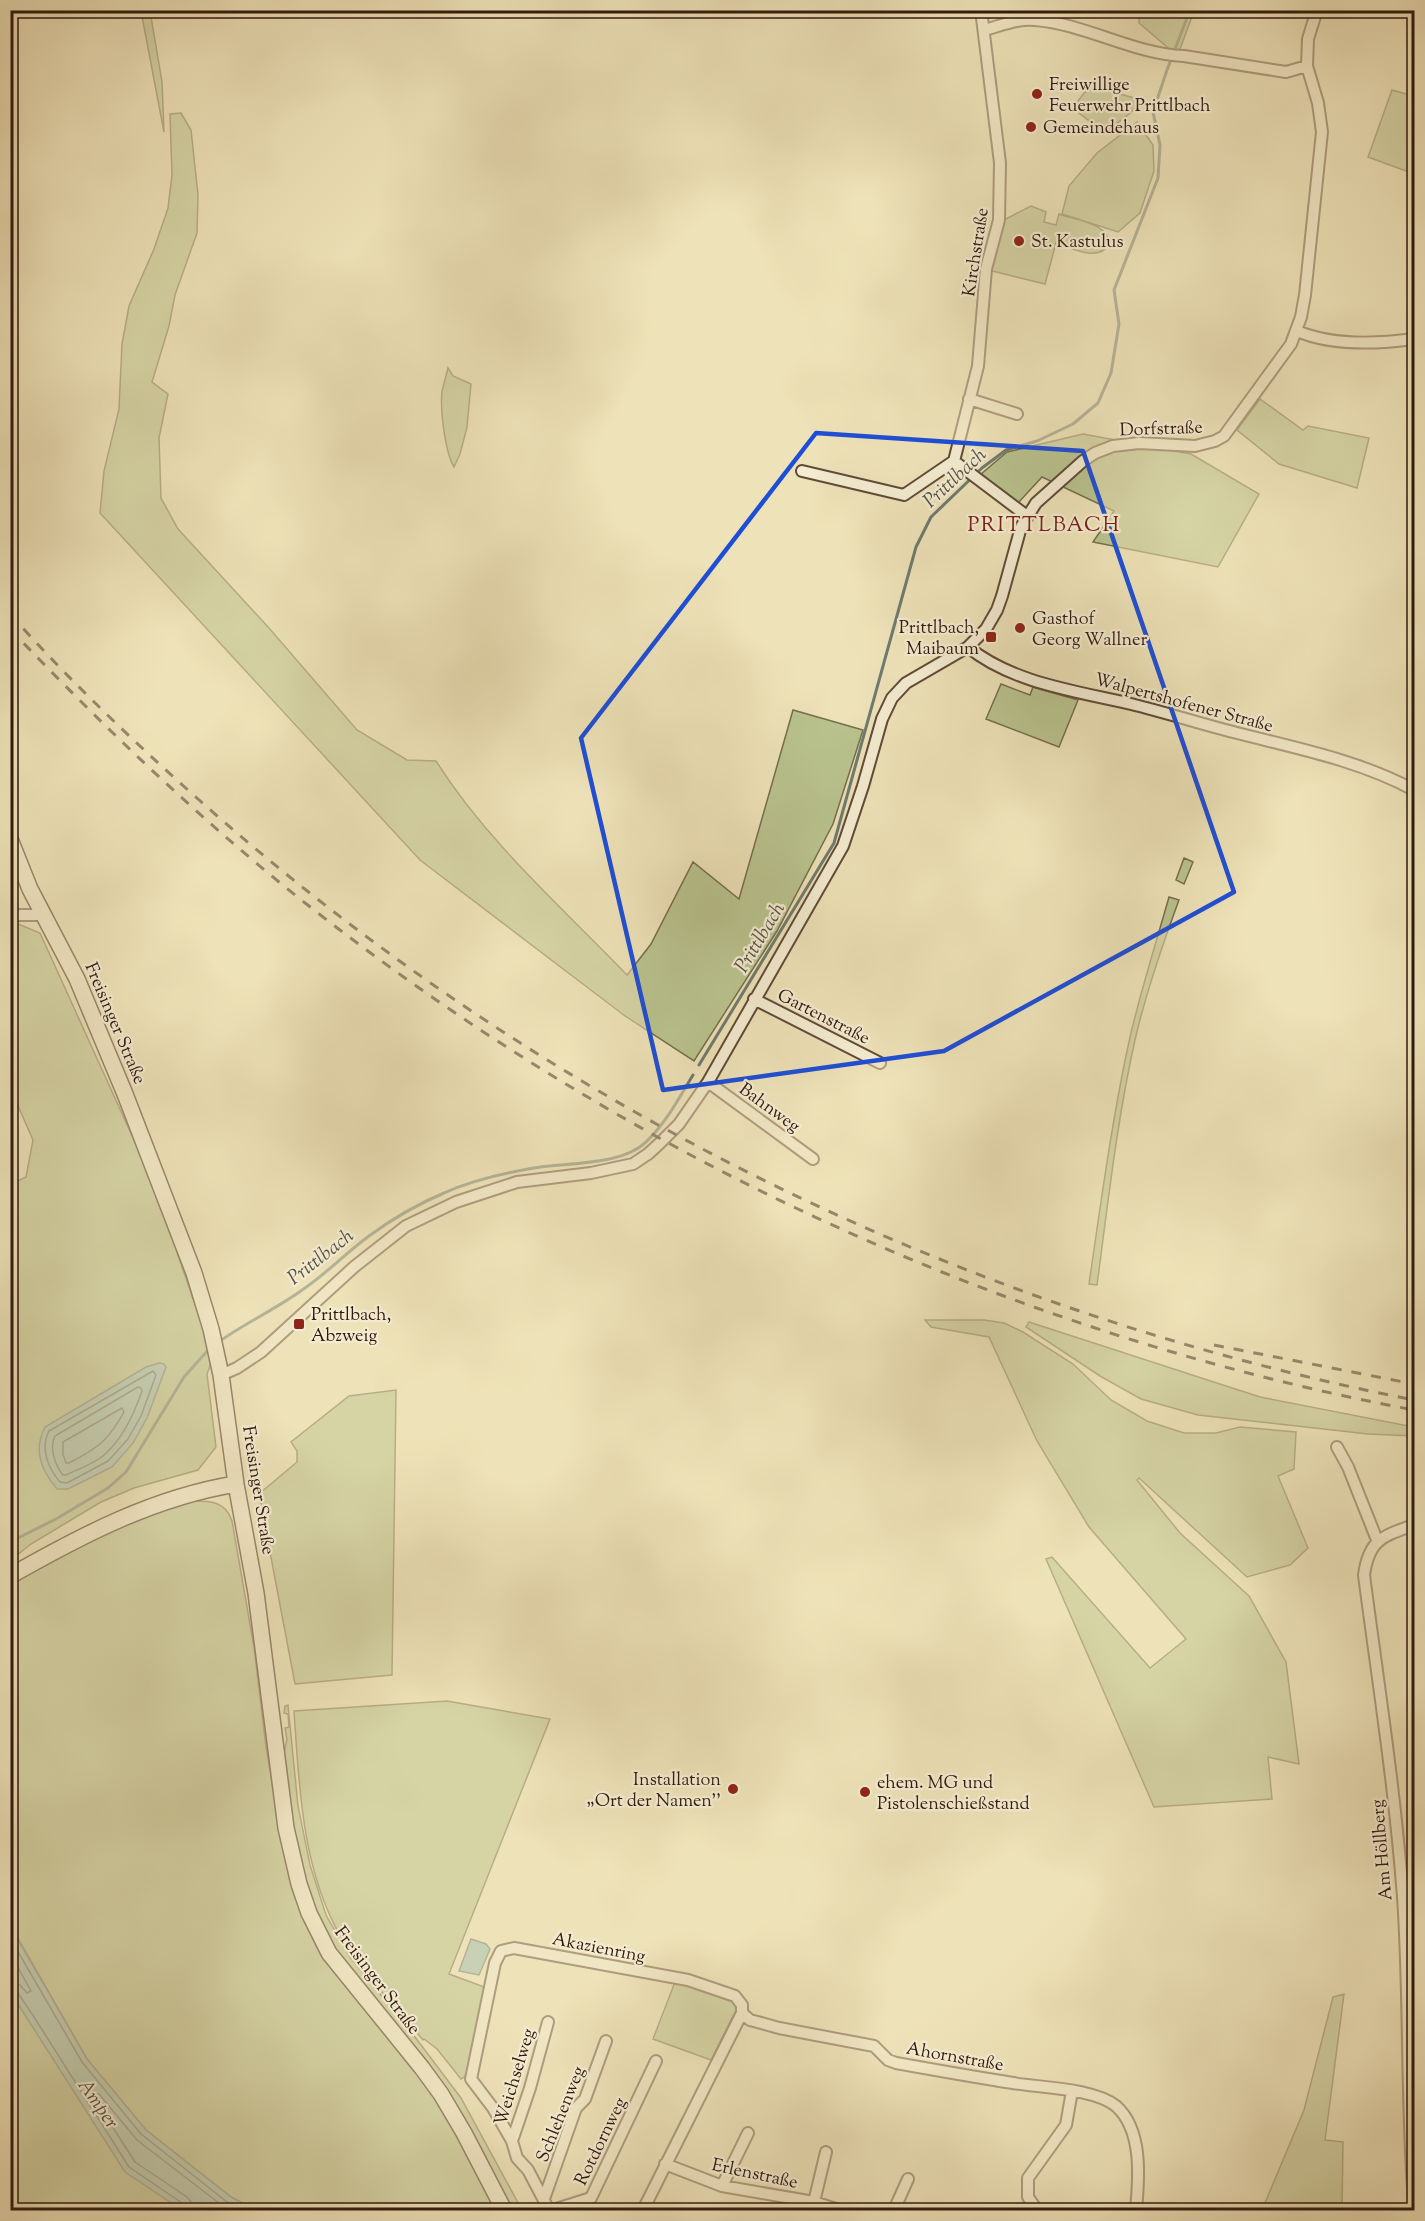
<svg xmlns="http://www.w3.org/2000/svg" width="1425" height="2221" font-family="'Sorts Mill Goudy',serif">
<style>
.green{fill:#b9c38e;stroke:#756e4e;stroke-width:1.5}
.water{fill:#99bdb2;stroke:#6f7b70;stroke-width:1.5}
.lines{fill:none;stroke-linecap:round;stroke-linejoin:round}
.shore{stroke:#656b60;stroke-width:1.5}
.stream{stroke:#6f7b70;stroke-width:3}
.minor-casing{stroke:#604b38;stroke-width:14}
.secondary-casing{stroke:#31190e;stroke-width:18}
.minor{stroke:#f4ecd1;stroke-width:10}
.secondary{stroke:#f4ecd1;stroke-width:15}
.rail{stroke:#31190e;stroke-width:3;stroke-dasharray:10 10;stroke-linecap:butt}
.marked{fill:none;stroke:#1d4ed8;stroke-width:4.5;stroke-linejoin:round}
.poi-dot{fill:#8f2418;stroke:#f4ecd1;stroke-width:2}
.labels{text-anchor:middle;stroke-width:4.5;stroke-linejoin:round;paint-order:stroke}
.poi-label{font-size:18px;fill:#31190e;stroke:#f4ecd1;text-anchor:start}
.street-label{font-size:18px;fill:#31190e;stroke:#f4ecd1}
.water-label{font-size:20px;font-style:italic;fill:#555247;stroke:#f4ecd1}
.quarter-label{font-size:21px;letter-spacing:1.5px;fill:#7a1f14;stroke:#f4ecd1}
</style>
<rect width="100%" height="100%" fill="#eee2b8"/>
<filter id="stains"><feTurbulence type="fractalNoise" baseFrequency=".00333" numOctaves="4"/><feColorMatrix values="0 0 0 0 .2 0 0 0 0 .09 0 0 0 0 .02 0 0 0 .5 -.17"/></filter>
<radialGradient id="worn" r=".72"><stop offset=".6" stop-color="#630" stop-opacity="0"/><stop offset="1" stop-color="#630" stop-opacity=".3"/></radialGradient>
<!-- green -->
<path class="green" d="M141,11H150L162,82L164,132Z
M1139,11H1194L1176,60L1167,47L1139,23Z
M1094,87L1142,100C1132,113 1122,121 1108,129L1092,123L1079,113L1078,101L1084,93Z
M1392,90L1414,96V174L1368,157Z
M181,113L191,130L198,195L197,233L175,295L169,326L152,382L168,394L159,438L161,498L178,529L269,628L357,730L407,760L436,761C488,843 561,906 627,975L651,944L693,862L739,899L793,710L863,730L833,824L777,931L694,1061L625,1016L420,860L100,513L104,471L119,409L122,344L129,306L154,249L168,208L172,175L170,114Z
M1137,122L1153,145L1154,171L1140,213L1118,232L1062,214L1069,186L1097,153Z
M1031,206L1046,212L1044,222L1056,225L1059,214C1075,220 1109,223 1109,244C1098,263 1072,248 1056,243L1045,284L988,270L1000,222Z
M448,368L453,376L471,384L467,427L460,454L454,467C445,452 440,409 442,391C444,384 446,376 448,368Z
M1260,399L1303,430L1308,426L1369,438L1357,488L1279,464L1237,430Z
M1083,434L1191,454L1259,494L1218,567L1093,542L1114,511L1042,477L1018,503L980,475L1007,452Z
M1001,684L1030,695L1033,687L1078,700L1059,747L986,719Z
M1184,858L1193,862L1184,884L1176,880Z
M1169,897L1179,900C1162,946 1146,992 1135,1040C1117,1120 1108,1203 1097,1285L1089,1284C1101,1202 1112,1119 1130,1037C1141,990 1156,943 1169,897Z
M11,921L40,933L153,1182L204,1331L211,1363L207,1374L216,1447L198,1470L134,1488L101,1502L31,1544L11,1560V1184L26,1177L33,1140L11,1090Z
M925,1320H984L1004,1323L1023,1332L1073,1364L1111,1400L1147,1421L1184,1433H1216L1240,1427L1296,1432L1294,1469L1278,1476L1308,1548L1290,1565L1247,1577L1139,1478L1137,1480L1180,1533L1249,1596L1286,1662L1299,1764L1268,1757L1272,1799L1154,1807L1046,1559L1052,1557L1150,1668L1186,1639L1089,1527L1037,1441L989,1337L931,1327Z
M1029,1322L1260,1397L1414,1427V1436L1368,1434L1198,1415L1141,1399L1100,1376L1026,1327Z
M396,1390L392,1675L295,1684L259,1494L297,1462V1451L291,1442L349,1396Z
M187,1501C206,1501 225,1499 232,1521L254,1647L266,1747L283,1847L321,1953L440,2103L496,2210H255L231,2197L146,2130L87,2059L11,1926L10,1598L15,1582L71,1548L143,1516Z
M447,1701L550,1719L449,1974L487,1988L467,2075L461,2079L437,2049L424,2039L423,2040C396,2007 363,1974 341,1937C302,1870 299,1786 294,1711Z
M288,1705L298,1806L310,1865L326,1915L350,1957L415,2037L461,2098L522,2210H512L460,2111L347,1968L324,1932L306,1886L294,1834L284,1753L287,1739L285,1728L289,1727L288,1714L284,1713L285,1706Z
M675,1982L689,1985L732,2000L735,2004L736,2010L711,2060L653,2039Z
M10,1993L29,2020L168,2200L182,2210H11Z
M1344,1994L1325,2140L1343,2142L1342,2210H1262L1304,2110L1333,1997Z"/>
<!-- water -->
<path class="water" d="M159,1363L164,1364L166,1367L147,1418L133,1443L112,1467L68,1489H57C41,1470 33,1450 45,1427L146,1367Z
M10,1926L87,2059L146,2130L231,2197L255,2210H182L125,2172L11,1993Z
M471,1939L486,1944L490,1949L479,1975L459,1971Z"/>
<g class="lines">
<!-- shore -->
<path class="shore" d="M153,1371L156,1375L141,1416L128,1439L108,1461L67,1483L60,1482C48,1468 40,1448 49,1431Z
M138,1387L141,1388L142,1391C134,1414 123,1439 104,1455C94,1464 78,1469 66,1475H63C55,1465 49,1448 55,1436Z
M122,1408L124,1412C108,1441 98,1448 69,1463H66L63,1454V1442Z
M10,1938L82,2062L141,2134L227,2202L243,2210
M10,1953L31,1991L27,1993L20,1985L10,1983
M10,1990L18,1993L34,2017L129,2167L182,2203L185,2210
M193,2210L192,2203L187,2197L135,2162L94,2098L95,2094H99L137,2140L228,2210"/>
<!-- stream -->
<path class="stream" d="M699,1065L834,843L916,547L931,517L982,468L1006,450L1037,441L1073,424L1098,403L1111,373L1119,324L1114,290L1158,178L1160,145L1153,112L1167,70L1190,10
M220,1341C247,1322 278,1308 305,1288C328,1272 347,1252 369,1236C392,1219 418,1204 444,1193C470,1181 500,1174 528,1169C562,1162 620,1167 646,1142C666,1123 679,1098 693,1075
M10,1542L56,1519L108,1488L126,1472L184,1377L210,1348"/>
<!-- minor casing -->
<g class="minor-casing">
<path id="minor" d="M981,10L1000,163L999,220L986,269L978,366L954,461L1027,516
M984,30C1000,26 1019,18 1035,20C1086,24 1133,54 1184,56L1286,72L1307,66
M1297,331C1332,346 1377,344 1414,339
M969,399L1017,414
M802,471L904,495L954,461
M968,647C1012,683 1076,691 1131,704C1168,713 1204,725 1241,734C1300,749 1360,761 1414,790
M10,912L18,915H45
M754,999L880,1063
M708,1082L813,1159
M221,1375L237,1368L261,1352L354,1267L406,1226L456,1202L517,1182L591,1173L633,1164L648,1154L660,1143L679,1124L708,1082L843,846L863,786L882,719L892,698L906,683L968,647L986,629L997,610L1002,596L1021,527L1036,503L1083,461L1095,453L1113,446L1139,443L1195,446L1215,441L1224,436L1291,344L1301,317L1305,295L1322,132L1318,103L1307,66L1308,39L1317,10
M1337,1447L1348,1467L1377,1540
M1414,1525C1383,1536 1369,1539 1364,1575C1378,1682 1395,1789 1403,1897C1410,1998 1406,2101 1414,2202
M742,2013L750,2020L779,2028L874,2046L888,2060L896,2063C935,2070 974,2077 1013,2083C1041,2088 1094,2088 1116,2106C1143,2130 1139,2178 1136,2210
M512,2141L530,2088L548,2022
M665,2164L722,2186L814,2202L839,2210
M722,2186L748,2133
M544,2199L576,2108L585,2099L606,2041
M814,2202L826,2152
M549,2210L528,2170L517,2158L512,2141L493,2108L471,2079L495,1963L501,1951L514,1948L688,1980L735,1996L742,2005V2013L643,2210
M553,2210L591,2198L656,2061
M894,2210L908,2179
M1037,2210L1028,2197V2178L1066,2125L1072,2091"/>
</g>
<!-- secondary casing -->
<g class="secondary-casing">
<path id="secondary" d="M10,839L30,889L77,979L125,1094L194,1273L211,1329L221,1375L236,1484L256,1593L286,1828L299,1884L309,1913L329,1953L422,2068L441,2094L464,2133L504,2210
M10,1576C82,1535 155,1497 236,1484"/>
</g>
<!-- minor -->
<use href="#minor" class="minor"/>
<!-- secondary -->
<use href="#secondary" class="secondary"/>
<!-- rail -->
<path class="rail" d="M10,614C69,680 133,741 198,799C541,1105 964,1312 1414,1400
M10,629C95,718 184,804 279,882C605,1147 1001,1333 1414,1410
M1214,1345L1414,1384"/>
</g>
<!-- marked area -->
<path d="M0 0H1425V2221H0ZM816,433L1083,451L1234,892L944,1051L663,1090L581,738Z" fill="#eee2b8" fill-opacity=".55" fill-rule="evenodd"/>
<path class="marked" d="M816,433L1083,451L1234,892L944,1051L663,1090L581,738Z"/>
<!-- markers -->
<g class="poi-dot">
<circle cx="1037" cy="94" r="6"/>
<circle cx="1031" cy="127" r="6"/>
<circle cx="1019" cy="241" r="6"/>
<circle cx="1020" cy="628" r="6"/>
<rect x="985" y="631" width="12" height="12" rx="3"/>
<rect x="293" y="1318" width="12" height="12" rx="3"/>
<circle cx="733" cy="1789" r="6"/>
<circle cx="865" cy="1792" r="6"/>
</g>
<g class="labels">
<!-- poi labels -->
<g class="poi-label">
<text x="1049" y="90">Freiwillige<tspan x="1049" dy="21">Feuerwehr Prittlbach</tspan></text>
<text x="1043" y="133">Gemeindehaus</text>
<text x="1031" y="247">St. Kastulus</text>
<text x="1032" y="624">Gasthof<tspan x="1032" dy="21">Georg Wallner</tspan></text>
<text x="979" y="633" text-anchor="end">Prittlbach,<tspan x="979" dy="21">Maibaum</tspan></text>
<text x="311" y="1320">Prittlbach,<tspan x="311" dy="21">Abzweig</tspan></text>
<text x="721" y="1785" text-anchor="end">Installation<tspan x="721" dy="21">„Ort der Namen''</tspan></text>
<text x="877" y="1788">ehem. MG und<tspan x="877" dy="21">Pistolenschießstand</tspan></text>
</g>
<!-- street labels -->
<g class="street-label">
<text transform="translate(975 252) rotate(-81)" y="6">Kirchstraße</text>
<text transform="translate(1161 428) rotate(-2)" y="6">Dorfstraße</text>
<text transform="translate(1184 702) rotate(15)" y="6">Walpertshofener Straße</text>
<text transform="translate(824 1016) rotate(27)" y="6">Gartenstraße</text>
<text transform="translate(116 1023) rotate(67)" y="6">Freisinger Straße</text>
<text transform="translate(770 1107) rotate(36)" y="6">Bahnweg</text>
<text transform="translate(259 1490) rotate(81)" y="6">Freisinger Straße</text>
<text transform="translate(1381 1850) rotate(-95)" y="6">Am Höllberg</text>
<text transform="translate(599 1947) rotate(11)" y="6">Akazienring</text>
<text transform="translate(378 1980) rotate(53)" y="6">Freisinger Straße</text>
<text transform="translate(955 2056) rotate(10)" y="6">Ahornstraße</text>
<text transform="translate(514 2077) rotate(-73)" y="6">Weichselweg</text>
<text transform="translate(560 2114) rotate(-68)" y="6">Schlehenweg</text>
<text transform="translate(600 2141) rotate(-64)" y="6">Rotdornweg</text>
<text transform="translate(755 2173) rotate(12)" y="6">Erlenstraße</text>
</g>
<!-- water labels -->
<g class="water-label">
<text transform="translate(954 477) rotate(-43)" y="7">Prittlbach</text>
<text transform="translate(759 937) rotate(-59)" y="7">Prittlbach</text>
<text transform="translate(320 1256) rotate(-38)" y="7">Prittlbach</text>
<text transform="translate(99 2103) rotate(55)" y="7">Amper</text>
</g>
<!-- quarter labels -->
<g class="quarter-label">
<text x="1044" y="531">PRITTLBACH</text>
</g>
</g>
<!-- margin -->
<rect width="1425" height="2221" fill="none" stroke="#eee2b8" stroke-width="36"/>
<rect x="12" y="12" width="1401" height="2197" fill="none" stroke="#31190e" stroke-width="3"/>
<rect x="18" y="18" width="1389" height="2185" fill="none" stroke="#31190e" stroke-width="1.5"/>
<rect width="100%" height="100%" filter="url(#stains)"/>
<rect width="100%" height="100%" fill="url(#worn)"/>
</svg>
